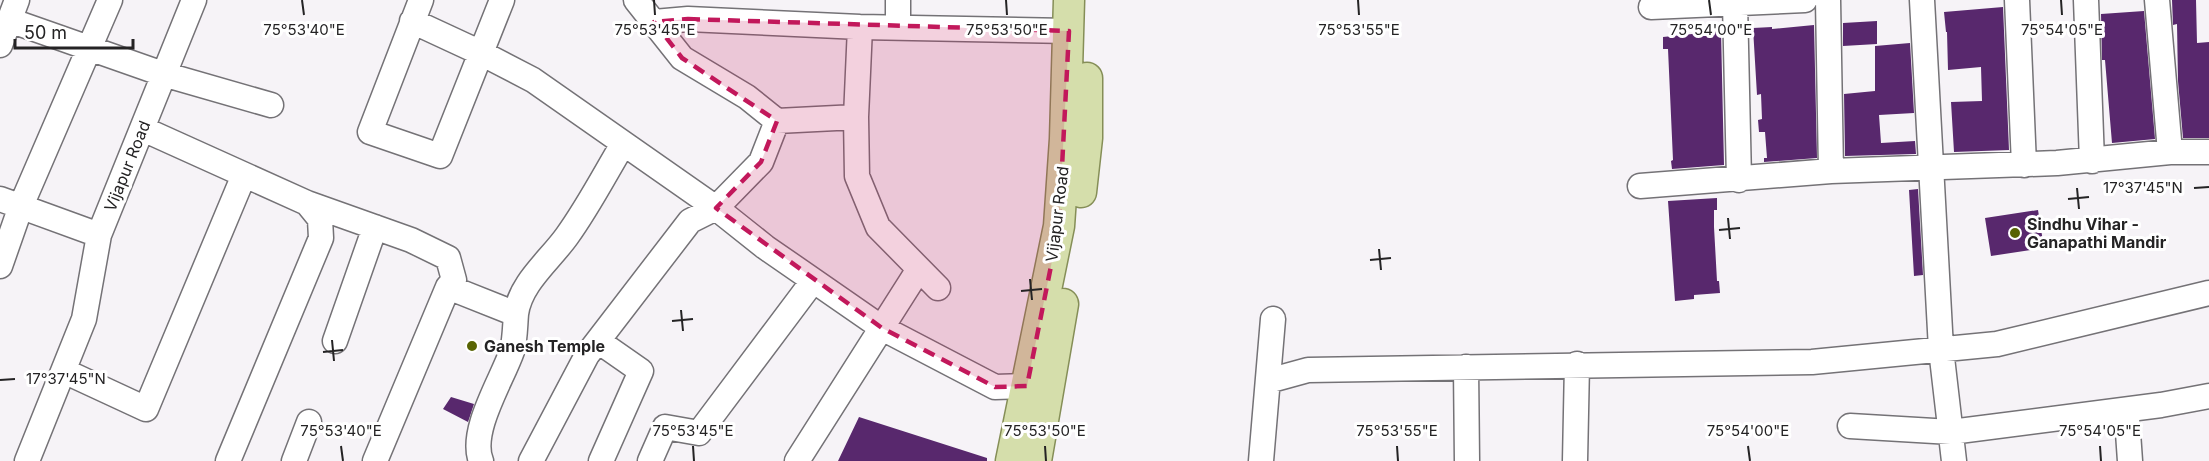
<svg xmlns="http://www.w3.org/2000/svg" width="2209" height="461" font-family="Inter,sans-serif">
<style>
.building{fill:#58286d}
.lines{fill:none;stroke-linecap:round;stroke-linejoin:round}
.minor-casing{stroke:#747276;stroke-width:27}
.major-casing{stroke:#858e57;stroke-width:33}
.minor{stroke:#fff;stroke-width:24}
.major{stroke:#d5deab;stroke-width:30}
.marked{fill:#c2185b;fill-opacity:0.2;stroke:#c2185b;stroke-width:4.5;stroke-dasharray:12 8;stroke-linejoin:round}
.ticks{fill:none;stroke:#242324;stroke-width:2}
.poi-dot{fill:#586303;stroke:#fff;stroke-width:2}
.labels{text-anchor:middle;stroke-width:6;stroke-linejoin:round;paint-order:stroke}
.street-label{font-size:16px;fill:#242324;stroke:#fff}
.poi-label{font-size:16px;font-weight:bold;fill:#242324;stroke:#fff;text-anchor:start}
.ticks-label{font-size:15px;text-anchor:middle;fill:#242324;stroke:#fff;stroke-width:6;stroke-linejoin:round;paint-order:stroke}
</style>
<rect width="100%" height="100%" fill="#f6f3f7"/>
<!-- building -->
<path class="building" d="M2172,0H2196L2197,43L2209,42V138H2183L2178,81L2177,24L2173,25Z
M2003,7L2009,150L1954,152L1951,102L1982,101L1981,67L1948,70L1947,32H1946L1944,12Z
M2144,11L2155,139L2112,143L2105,60H2102L2101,14Z
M1877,21V44L1843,46V23Z
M1814,25L1817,158L1764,162V158H1767L1765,132H1759L1758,120L1762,119L1761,94L1757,95L1753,28L1772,27V29Z
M1721,31L1724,165L1672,169L1671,161L1673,160L1668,49H1663V37Z
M1910,43L1914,113L1879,115L1881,143L1915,141L1916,154L1845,156L1844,94L1875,91V46Z
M1918,189L1923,275L1914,276L1909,190Z
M1717,198V210H1714V227L1717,281H1719L1720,293L1694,295V299L1675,301L1668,201Z
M2038,210L2044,248L1991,256L1985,218Z
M451,397L474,404L468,422L443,409Z
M859,417L987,458V461H838Z"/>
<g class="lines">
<!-- minor casing -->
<g class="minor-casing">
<path id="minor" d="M421,0L370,132L440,156L502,0
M636,0L682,58L747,97L777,121L856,117L857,176L878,227L938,288
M898,0V27
M1828,0L1831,171
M1922,0L1941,349L1954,461
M2017,0L2024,165
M2086,0L2092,161
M2157,0L2170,152
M1735,3L1739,180
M1651,7L1805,0
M9,20L163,74L271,105
M412,21L481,53L533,80L716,208L765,247L882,328L995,387L1027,386
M654,22L688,19L860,27L1069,31
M0,45L17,0
M856,117L860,27
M143,129L307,203L320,219L321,238L228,461
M1640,186L1831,171L2057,163L2170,152H2209
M0,199L99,235
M307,203L411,240L448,258L454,280L448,287L375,461
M0,266L21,206L110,0
M448,287L516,314C515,326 515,340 512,351C502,380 469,431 481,461
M516,314C520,283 550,260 567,236C588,207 605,174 623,144
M335,341L375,227
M598,341L641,371L601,461
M1466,367L1467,461
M64,371L146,409L244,175
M1268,381L1308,370L1812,362L1997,344L2209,293
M2127,418L2130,461
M1850,426L1951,432L2161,405L2209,396
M27,461L84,319L99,235L194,0
M294,461L309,422
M531,461L587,355L690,221L716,208L761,162L777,121
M650,461L665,427L699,433L813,281
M797,461L919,269
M1261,461L1273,319
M1575,461L1577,364"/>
</g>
<!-- major casing -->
<g class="major-casing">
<path id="major" d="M1081,192L1087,138V78
M1011,461L1059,226L1065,139L1069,0
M1036,461L1063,304"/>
</g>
<!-- minor -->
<use href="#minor" class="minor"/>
<!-- major -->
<use href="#major" class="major"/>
</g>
<!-- marked area -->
<path class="marked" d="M688,19L1069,31L1059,226L1027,386L995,387L882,328L716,208L761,162L777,121L682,58L654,22Z"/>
<!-- ticks -->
<path class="ticks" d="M302,0L304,15M654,0L655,15M1006,0L1007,15M1358,0L1359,15M1709,0L1711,15M2061,0L2062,15M2077,188L2079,209M2194,188L2209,187M2068,199L2089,197M1728,218L1730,239M1719,230L1740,228M1379,249L1381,270M1370,260L1391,258M1030,279L1032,300M1021,291L1042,289M681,310L683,331M672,321L693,319M332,340L334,361M323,352L343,350M0,380L15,379M341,446L343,461M693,446L694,461M1045,446L1046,461M1397,446L1398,461M1748,446L1750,461M2100,446L2101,461"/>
<!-- markers -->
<g class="poi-dot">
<circle cx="2015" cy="233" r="6"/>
<circle cx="472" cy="346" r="6"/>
</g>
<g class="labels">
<!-- street labels -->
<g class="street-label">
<text transform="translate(127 166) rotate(-68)" y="6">Vijapur Road</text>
<text transform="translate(1057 214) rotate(-83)" y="6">Vijapur Road</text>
</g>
<!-- poi labels -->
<g class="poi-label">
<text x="2027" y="230">Sindhu Vihar -<tspan x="2027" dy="18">Ganapathi Mandir</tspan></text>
<text x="484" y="352">Ganesh Temple</text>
</g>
</g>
<g class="ticks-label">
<text x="304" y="35">75°53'40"E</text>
<text x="655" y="35">75°53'45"E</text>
<text x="1007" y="35">75°53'50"E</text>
<text x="1359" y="35">75°53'55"E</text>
<text x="1711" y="35">75°54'00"E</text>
<text x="2062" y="35">75°54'05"E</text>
<text x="2143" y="193">17°37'45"N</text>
<text x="66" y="384">17°37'45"N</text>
<text x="341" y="436">75°53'40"E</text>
<text x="693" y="436">75°53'45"E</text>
<text x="1045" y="436">75°53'50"E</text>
<text x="1397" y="436">75°53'55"E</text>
<text x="1748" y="436">75°54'00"E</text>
<text x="2100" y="436">75°54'05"E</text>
</g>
<!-- scale -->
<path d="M15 39v9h118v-9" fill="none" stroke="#242324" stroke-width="3"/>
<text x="24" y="39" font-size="18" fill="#242324" stroke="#ffffff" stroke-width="4.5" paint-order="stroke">50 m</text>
</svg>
